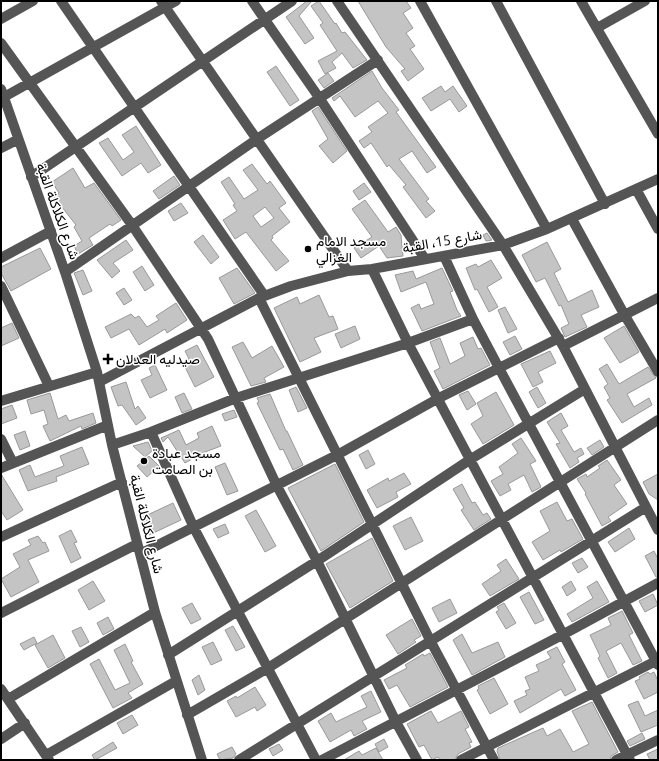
<svg xmlns="http://www.w3.org/2000/svg" width="659" height="761" font-family="Ubuntu,Vazirmatn,sans-serif">
<style>
.building{fill:#c4c4c4;stroke:#999;fill-rule:evenodd}
.lines{fill:none;stroke-linecap:round;stroke-linejoin:round}
.minor{stroke:#555;stroke-width:10}
.poi-dot{fill:#000;stroke:#fff;stroke-width:1.5}
.labels{text-anchor:middle;stroke-width:3;stroke-linejoin:round;paint-order:stroke}
.street-label{font-size:14px;fill:#000;stroke:#fff}
.poi-label{font-size:14px;fill:#000;stroke:#fff;text-anchor:start}
</style>
<rect width="100%" height="100%" fill="#fff"/>
<!-- building -->
<path class="building" d="M307,1L311,2L299,16L314,38L305,44L286,17Z
M319,1L335,24L336,23L342,33L345,32L367,60L353,68L342,53L332,62L336,68L325,74L318,61L337,51L320,25L323,23L311,6Z
M358,1H406L411,8L403,13L413,28L406,33L415,46L410,49L424,69L408,81L401,71L405,69L386,47Z
M276,66L299,100L290,106L267,72Z
M372,71L382,88L399,110L396,112L436,167L427,173L412,151L399,159L429,199L426,201L435,211L426,218L403,187L406,185L389,165L387,167L371,143L364,148L359,141L372,132L368,127L388,113L378,101L355,117L340,96L334,101L332,98Z
M328,73L334,81L324,88L318,80Z
M441,86L445,92L453,86L467,106L459,112L450,99L431,111L422,98Z
M318,107L347,151L333,163L319,146L328,139L312,111Z
M136,126L161,165L148,173L141,163L122,176L99,143L108,138L123,160L134,152L122,135Z
M252,164L267,184L270,181L286,203L279,208L290,222L272,236L273,238L271,240L289,261L276,271L246,232L235,239L223,220L237,211L233,205L235,204L221,182L229,177L244,199L258,190L243,170ZM265,207L274,218L261,227L253,216Z
M73,168L85,188L94,183L121,220L112,226L110,224L89,238L93,245L78,254L74,246L82,241L74,227L76,225L54,197L59,193L52,182Z
M174,176L180,185L159,199L153,191Z
M364,183L371,192L359,200L353,191Z
M365,200L388,232L396,227L401,235L403,256L387,258L379,246L361,258L354,248L372,237L352,209Z
M181,203L188,213L174,221L168,211Z
M487,233L492,240L486,241L483,235Z
M203,235L219,257L211,264L194,242Z
M126,240L133,250L113,263L120,271L112,278L97,260Z
M547,242L561,269L554,273L568,302L592,290L599,307L581,315L587,327L565,337L561,328L569,324L561,305L559,306L545,278L536,282L522,255Z
M40,248L51,269L11,291L1,273V267Z
M491,260L502,278L487,287L498,307L489,312L477,289L475,290L466,268L476,264L478,267Z
M142,266L154,285L145,291L133,272Z
M237,268L255,293L234,304L219,278Z
M442,268L453,291L450,292L457,310L461,316L422,331L411,308L419,304L421,309L434,304L426,282L401,292L395,275L413,271L416,279Z
M83,270L92,291L83,295L74,273Z
M124,288L132,300L124,305L116,293Z
M319,295L329,317L333,316L338,329L314,338L321,352L300,362L274,308L297,297L300,304Z
M176,303L187,320L167,333L165,329L139,345L129,329L111,338L105,327L131,314L135,318L139,316L147,327L159,320L156,316Z
M505,307L517,329L508,333L498,310Z
M12,323L19,338L1,346V328Z
M355,326L360,339L341,348L335,334Z
M624,326L639,352L620,363L604,338Z
M515,336L522,349L510,355L503,342Z
M473,337L478,349L481,348L490,365L443,389L434,371L440,368L430,342L440,338L450,364L465,356L460,343Z
M243,342L252,358L272,346L284,367L264,378L266,382L251,386L232,347Z
M197,345L214,377L195,387L183,363L189,359L185,351Z
M550,351L556,363L538,372L543,382L533,387L521,364Z
M607,364L619,384L648,367L656,378L627,394L634,407L649,398L652,405L622,423L607,400L610,398L604,387L608,384L599,369Z
M155,365L167,390L150,398L141,380L152,375L149,368Z
M126,382L135,409L138,406L146,418L136,425L122,405L118,406L111,387Z
M296,387L307,408L298,412L289,390Z
M537,387L546,403L538,408L529,392Z
M468,391L476,404L467,410L459,395Z
M496,392L514,425L483,444L471,424L483,416L477,403Z
M50,393L58,419L66,415L69,421L93,413L96,423L82,429L81,426L50,441L43,426L48,424L44,410L31,414L27,400Z
M184,393L192,409L182,413L175,397Z
M270,394L286,431H287L303,465L293,470L283,449L280,450L257,403L259,402L257,398Z
M12,405L17,418L1,424V409Z
M234,410L237,417L225,421L222,414Z
M561,413L568,426L561,430L574,452L581,448L584,454L577,458L579,462L570,468L556,444L560,443L547,422Z
M212,426L221,446L205,452L185,463L168,437L163,442L161,438L179,430L186,445L199,438L197,433Z
M25,431L30,446L20,450L14,435Z
M521,438L536,461L530,464L541,487L532,492L524,475L508,484L511,490L500,496L491,481L503,474L499,467L518,453L512,444Z
M600,440L604,447L592,455L587,448Z
M148,442L152,451L145,457L133,446Z
M82,447L89,464L56,477L57,481L28,491L19,470L30,465L35,477L64,466L60,456Z
M368,450L375,464L366,469L359,455Z
M149,456L159,466L147,477L137,466Z
M607,460L621,480L614,485L627,504L608,517L611,521L602,526L585,494L586,493L577,479L586,474L587,477L600,468L598,466Z
M225,463L238,491L227,495L215,467Z
M335,464L364,522L321,551L288,488Z
M404,473L411,484L396,492L398,497L377,508L367,490L388,478L389,481Z
M1,474L23,510L7,520L1,511Z
M658,474V500L649,494L643,482Z
M462,484L472,503L475,502L483,515L487,513L491,519L474,530L461,510L464,508L453,489Z
M557,502L567,521L572,519L583,539L561,552L560,550L543,560L532,542L550,531L540,511Z
M173,503L181,520L149,535L143,517Z
M256,510L276,546L265,552L245,516Z
M411,517L423,541L405,550L393,526Z
M225,524L229,533L218,538L213,529Z
M629,528L635,539L615,552L608,542Z
M71,530L77,542L74,543L81,558L71,563L59,536Z
M38,536L43,543L45,542L49,551L28,560L39,582L11,597L1,579L20,567L13,554L31,545L28,540Z
M372,538L393,581L350,608L326,564Z
M654,551L658,559V577H656L645,556Z
M582,558L588,567L578,573L572,563Z
M506,559L519,579L490,596L482,584L501,571L497,565Z
M93,581L105,601L89,610L78,590Z
M571,581L576,590L567,596L562,587Z
M597,581L609,602L572,622L567,614L593,598L587,587Z
M529,592L544,620L535,624L520,597Z
M653,594L658,605L645,612L639,601Z
M450,599L457,613L439,622L432,608Z
M192,603L201,619L191,624L182,608Z
M504,603L516,623L506,629L496,612L499,610L497,607Z
M622,611L633,633L629,635L642,661L633,665L621,643L606,651L617,673L608,678L598,658L600,656L590,635L611,625L608,618Z
M108,617L114,629L103,635L97,623Z
M412,619L421,636L414,640L416,642L398,654L386,635Z
M233,626L245,647L236,651L225,630Z
M81,627L89,642L80,647L72,631Z
M462,634L472,653L498,642L505,657L472,675L453,640Z
M53,635L65,658L48,668L35,645Z
M34,637L37,643L24,650L20,644Z
M213,642L222,660L211,665L202,647Z
M125,644L133,661L131,662L143,684L128,693L132,698L113,708L90,664L99,659L115,690L130,683L114,650Z
M557,647L565,662L562,664L576,690L565,696L561,689L520,713L514,701L527,695L525,691L530,689L525,677L539,671L536,665L551,658L547,652Z
M430,653L448,687L410,707L397,685L389,689L384,680L407,668L405,665L423,654L424,656Z
M648,672L650,674L654,672L658,681V692L644,699L635,681L640,679L639,677Z
M199,675L205,690L198,695L192,680Z
M494,678L508,704L490,714L477,690L479,689L478,686Z
M255,687L266,705L257,711L255,707L236,717L227,701L236,696L237,698Z
M371,691L381,712L362,721L367,729L354,736L351,730L330,742L318,721L331,713L336,722L367,707L361,696Z
M638,701L645,716L658,710V725L641,732L628,705Z
M592,702L618,752L611,756L610,760H500L497,751L498,748L543,728L547,736L560,729L573,752L589,744L572,711Z
M431,711L438,723L461,711L469,727L465,729L472,742L469,743L471,747L458,754L455,760H440L438,757L432,760L424,745L419,747L407,724Z
M132,715L138,725L123,734L117,723Z
M642,733L645,739L630,746L627,741Z
M384,739L388,747L379,752L375,744Z
M113,742L117,748L95,760L92,755Z
M279,744L283,750L273,756L269,749Z
M232,747L236,754L233,758L220,760L217,754Z
M376,748L383,760H344L359,751L362,755Z
M658,749V760H650L647,754Z"/>
<g class="lines">
<!-- minor -->
<path class="minor" d="M61,1L264,295
M161,1L348,271
M252,1L320,99L425,259
M337,1L503,245L563,346L658,530
M420,1L547,229
M496,1L605,204
M581,1L658,134
M1,19L33,1
M597,28L645,1
M1,43L132,225L208,339L277,486L317,561L396,722L417,760
M1,89L65,272L97,372L112,445L155,612L202,760
M4,97L176,1
M1,148L17,140
M31,177L292,1
M636,189L658,229
M572,219L624,314L658,372
M444,256L473,319L499,368L658,665
M1,258L51,231
M372,269L408,343L630,760
M65,272L257,139L378,60
M1,286L49,386
M259,298L431,642L494,760
M563,346L658,298
M99,382L259,298L291,286L348,271L372,269L503,245L547,229L658,179
M1,401L97,372
M151,432L194,528L316,760
M1,439L13,463
M112,445L151,432L236,398L408,343L473,319
M1,468L108,425
M1,537L122,482
M140,554L337,455L439,398L559,338
M1,613L137,544
M168,655L317,561L471,459L585,389
M1,689L49,760
M8,699L155,612
M187,715L268,668L658,420
M1,739L25,723
M46,755L176,681
M239,760L646,507
M322,760L564,634L658,583
M461,760L658,660
M616,760L658,740"/>
</g>
<!-- markers -->
<g class="poi-dot">
<circle cx="308" cy="249" r="4"/>
<path d="M106 353h4v4h4v4h-4v4h-4v-4h-4v-4h4z"/>
<circle cx="144" cy="461" r="4"/>
</g>
<g class="labels">
<!-- street labels -->
<g class="street-label">
<text transform="translate(58 211) rotate(70)" y="5">شارع الكلاكلة القبة</text>
<text transform="translate(442 241) rotate(-10)" y="5">شارع 15، القبة</text>
<text transform="translate(147 524) rotate(76)" y="5">شارع الكلاكلة القبة</text>
</g>
<!-- poi labels -->
<g class="poi-label">
<text x="316" y="246">مسجد الامام<tspan x="316" dy="16">الغزالي</tspan></text>
<text x="116" y="364">صيدليه العدلان</text>
<text x="152" y="458">مسجد عبادة<tspan x="152" dy="16">بن الصامت</tspan></text>
</g>
</g>
<!-- border -->
<rect width="659" height="761" fill="none" stroke="#000000" stroke-width="4"/>
</svg>
